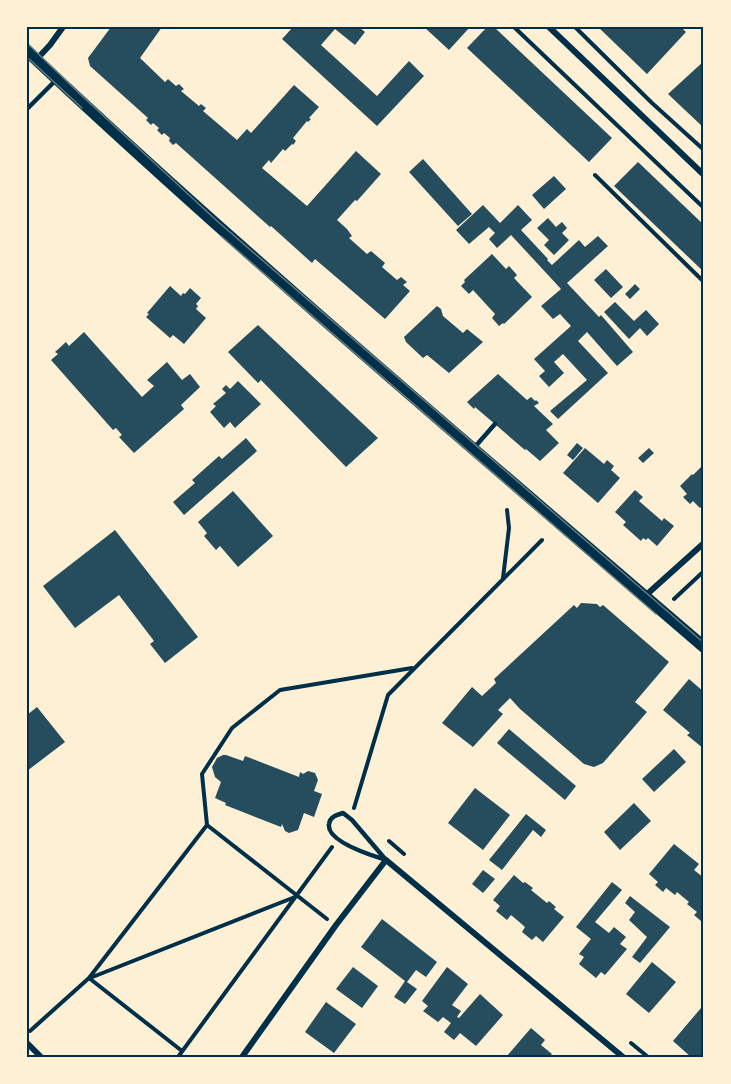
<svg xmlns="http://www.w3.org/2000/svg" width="731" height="1084" font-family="Figtree,sans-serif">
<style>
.building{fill:#264d5e}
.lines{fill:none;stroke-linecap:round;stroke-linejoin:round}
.path{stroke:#003049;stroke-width:4}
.service{stroke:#003049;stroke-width:4.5}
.minor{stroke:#003049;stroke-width:6}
.secondary{stroke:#003049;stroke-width:12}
.tram{stroke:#657d81;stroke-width:1.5}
.neatline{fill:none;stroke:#003049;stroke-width:2}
</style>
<rect width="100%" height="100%" fill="#fdf0d5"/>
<!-- building -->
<path class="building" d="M111,27H162L140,58L165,82L168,79L176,86L179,84L184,89L181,91L199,106L201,104L206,108L203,111L237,140L247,129L251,133L294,85L319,107L309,118L311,119L308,122L307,121L293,138L296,141L293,145L292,144L285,151L283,149L271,163L269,160L262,168L307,206L356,151L381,174L357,201L355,200L337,220L347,229L352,236L349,238L367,254L371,251L385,263L382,267L397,280L401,277L407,282L403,285L410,291L385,319L315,259L312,263L271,226L270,227L176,143L173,145L169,141L170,138L164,133L162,135L157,130L159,128L153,123L151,125L146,120L148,118L90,66L88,58Z
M293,27H359L365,32L355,45L335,29L321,45L377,96L409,61L424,76L377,126L282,39Z
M424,27H470L449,50Z
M487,27H494L612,138L589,162L467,48Z
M598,27H681L686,32L647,74Z
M704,61V128L668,94Z
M423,159L472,214L458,226L409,172Z
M638,162L704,225V272L614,186Z
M554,176L566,189L544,209L532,195Z
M483,205L500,223L518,205L532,220L521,230L548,259L547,260L552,265L579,240L585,247L598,236L608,246L567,283L599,317L601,315L633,352L617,366L587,332L578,341L608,373L558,419L550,411L587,380L563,354L554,362L564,373L549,387L539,376L545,371L534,359L571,326L560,314L553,319L541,306L561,289L511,235L497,248L489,239L495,233L489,227L469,244L456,230Z
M548,218L556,227L562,222L567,228L562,233L569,240L554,255L544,245L549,240L537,228Z
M492,254L506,269L509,266L517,275L514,278L532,297L504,324L503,323L499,326L492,318L495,314L473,290L469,294L461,286L465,282L464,280Z
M606,269L623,287L611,298L594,280Z
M635,284L640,289L630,299L625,294Z
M170,286L181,296L183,293L185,294L190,288L201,298L196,304L198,306L196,309L206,318L184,344L173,335L170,338L146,317L149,314L147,313Z
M615,302L634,321L646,310L659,324L647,336L640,328L629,339L604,312Z
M437,306L441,309L443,316L463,333L467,329L483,342L449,373L427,355L423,358L406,342L404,337Z
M258,325L378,438L346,467L261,380L258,383L228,352Z
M84,332L142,397L154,386L147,380L167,362L182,380L190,374L200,387L181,405L184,409L134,453L119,437L122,435L116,428L113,430L51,360L58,354L55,352L66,342L69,346Z
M498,374L527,400L531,397L535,401L536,400L539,403L534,406L553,424L546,430L559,443L540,461L526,449L525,450L475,407L474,409L467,402Z
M238,381L261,404L235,428L230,422L224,428L210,412L216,406L213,404L226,393L222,389L226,385L230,389Z
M246,438L257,451L184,515L173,502L195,483L192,480L219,456L222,459Z
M577,443L583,448L573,460L567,455Z
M585,448L604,464L607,460L614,466L611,470L620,478L598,503L563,473Z
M649,448L654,453L643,463L638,458Z
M704,464V504L700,508L693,501L690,504L683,497L687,494L680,486L692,474L693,475Z
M635,490L643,497L639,501L662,521L664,518L674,526L657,546L648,538L646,540L643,538L641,541L623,525L626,522L615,512Z
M233,491L273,536L238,567L220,546L216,550L204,536L207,533L198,522Z
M115,530L198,637L165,663L150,644L154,641L119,595L75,628L43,586Z
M581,603L597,604L600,607L603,605L669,662L635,702L647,712L603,763L594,767L584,764L520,709L510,698L498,710L503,714L473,747L442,723L472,687L482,696L496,683L494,679L574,605L577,608Z
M689,679L704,692V749L687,735L690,733L663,710Z
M37,707L65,742L27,771V715Z
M509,729L576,786L565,800L497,743Z
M674,749L686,762L654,792L642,779Z
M223,755H226L243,761L245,756L299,777L300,772L303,774L308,771L315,773L318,780L314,791L322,794L314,817L304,813L298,830L289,833L285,831L282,824L281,827L225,805L226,803L215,798L221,782L215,777L212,767L217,758Z
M475,788L510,815L483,850L448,823Z
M634,803L651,821L620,850L604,832Z
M526,814L546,830L541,837L533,830L502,870L489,860Z
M674,844L699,864L694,870L704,878V917L701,921L694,915L697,912L687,904L689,902L677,892L675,895L666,888L663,892L655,885L658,882L649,874Z
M483,870L495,879L483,893L472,884Z
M514,875L523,883L525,882L533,888L531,890L547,903L549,901L556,907L554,909L564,917L543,942L536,936L532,940L522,932L525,927L517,920L511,915L507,920L496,911L500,906L493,900Z
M612,882L622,890L595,922L609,933L614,927L626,937L620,944L627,949L605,975L601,972L596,978L579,964L584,957L579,954L591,939L576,927Z
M630,896L670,927L640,963L632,957L647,937L629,920L635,912L625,903Z
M382,919L437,962L426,977L416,970L407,982L417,989L405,1004L394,997L405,981L361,947Z
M652,962L676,982L649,1013L626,994Z
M353,967L378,986L362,1008L336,989Z
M447,967L468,984L452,1005L461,1011L457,1017L459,1018L480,994L503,1015L476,1046L460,1033L454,1040L444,1032L451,1023L443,1017L438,1022L423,1011L428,1006L422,1001Z
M326,1002L356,1024L334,1053L305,1032Z
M701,1008L704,1011V1057H691L673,1041Z
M531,1028L545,1040L541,1045L552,1054L549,1057H506Z"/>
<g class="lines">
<!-- path -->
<path class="path" d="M514,27L704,208
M575,27L652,103L704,150
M595,175L704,282
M503,578L509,528L507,510
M674,599L704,571
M354,808L388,695L542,540
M207,825L327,919
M389,841L404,854
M89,978L182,1051
M90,978L295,897
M30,1031L89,978L207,825L202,774L232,728L280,690L412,668
M631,1043L648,1057
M178,1057L332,847"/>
<!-- service -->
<path class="service" d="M27,109L57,79
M473,449L495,424
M343,813L352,820L386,860C373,856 326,842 329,824C330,817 336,815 343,813Z"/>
<!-- minor -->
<path class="minor" d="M549,27L704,175
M36,60L50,45L63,27
M645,596L704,543
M27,1043L41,1057
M242,1057L336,925L386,860L623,1057"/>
<!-- secondary -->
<path class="secondary" d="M27,51C246,257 476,451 704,647"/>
<!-- tram -->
<path class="tram" d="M27,43L80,94L216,220L704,643
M27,57L82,108
M221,236L340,340L656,614"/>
</g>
<!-- border -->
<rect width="731" height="1084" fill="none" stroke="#fdf0d5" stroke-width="57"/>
<rect x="28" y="28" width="674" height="1028" class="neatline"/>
</svg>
